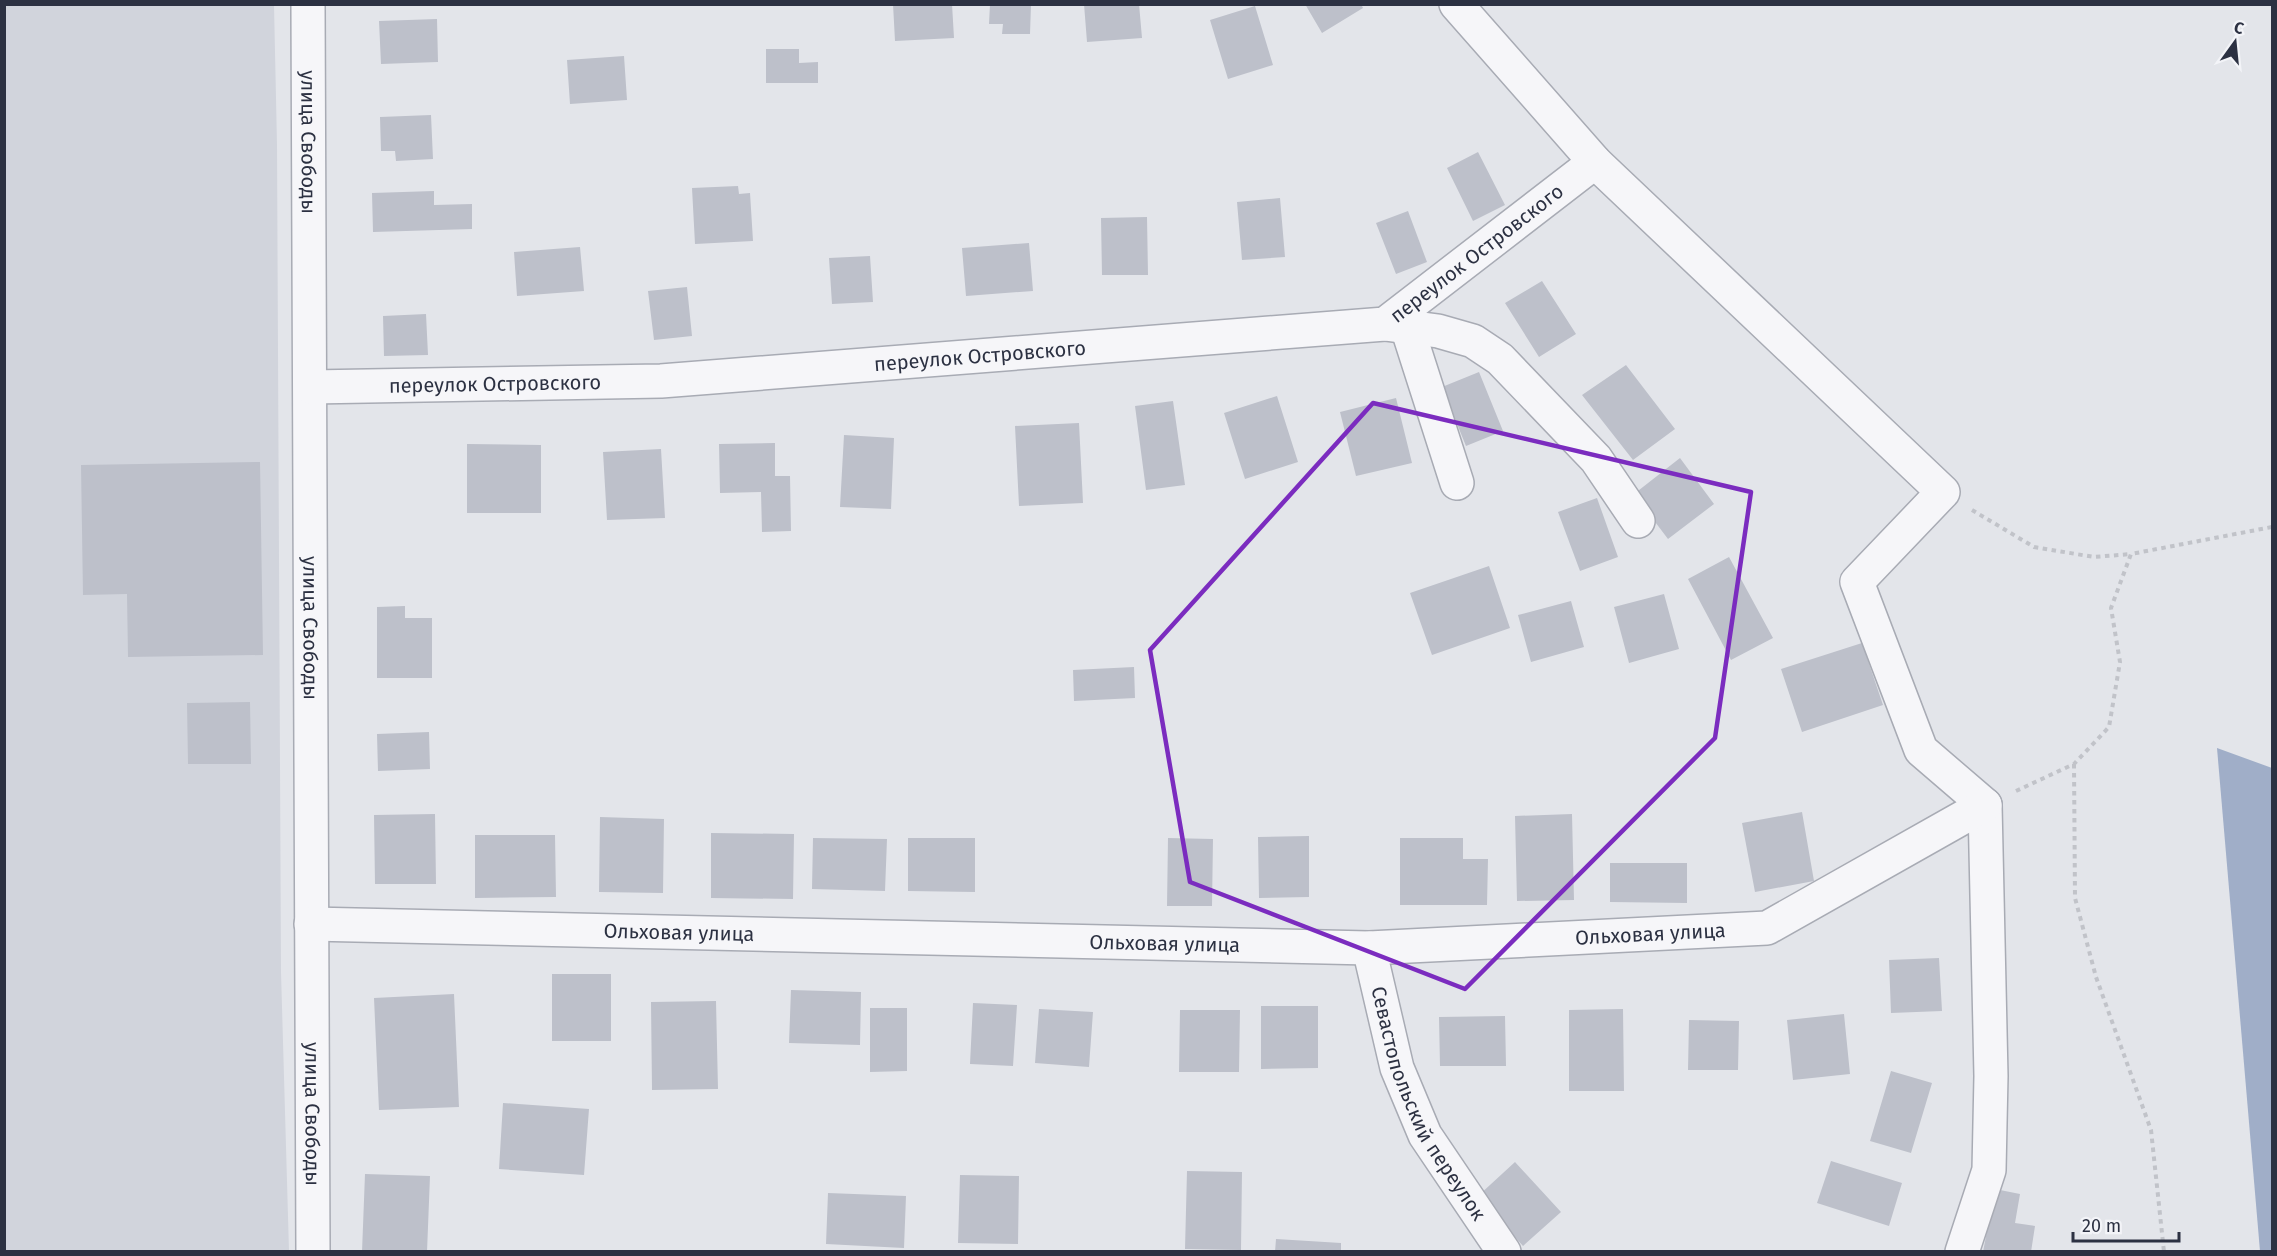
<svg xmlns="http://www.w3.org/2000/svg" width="2277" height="1256" font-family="'Fira Sans',sans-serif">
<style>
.built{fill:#d1d4dc}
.water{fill:#a0aec8}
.building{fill:#bdc0ca}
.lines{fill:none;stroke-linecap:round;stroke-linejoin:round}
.minor-casing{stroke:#a8abb4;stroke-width:36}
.path{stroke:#c1c3c9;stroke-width:4;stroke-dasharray:4.5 4.5;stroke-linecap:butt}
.minor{stroke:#f6f6f9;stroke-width:33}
.marked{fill:none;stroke:#7b2cbf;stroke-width:4.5;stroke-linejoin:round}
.labels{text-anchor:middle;stroke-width:4.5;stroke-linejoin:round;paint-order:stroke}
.street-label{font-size:20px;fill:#2c3142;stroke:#f3f4f8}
</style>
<rect width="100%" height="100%" fill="#e3e5ea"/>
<!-- built -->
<path class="built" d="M5,5H274L277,145L281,972L289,1251L5,1252Z"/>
<!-- water -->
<path class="water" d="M2217,748L2272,768V1251H2260Z"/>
<!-- building -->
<path class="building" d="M893,4H952L954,38L895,41Z
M990,4H1031L1030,34H1002L1003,24H989Z
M1084,4H1139L1142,38L1087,42Z
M1305,4H1361L1363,8L1322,33Z
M1255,6L1273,65L1228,79L1210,20Z
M437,19L438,62L381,64L379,21Z
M766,49H799V63L818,62V83H766Z
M624,56L627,100L570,104L567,60Z
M431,115L433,159L396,161L395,151H381L380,117Z
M1478,152L1505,205L1473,221L1447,168Z
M738,186L739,194L750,193L753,241L695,244L692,188Z
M434,191V205L472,204V229L373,232L372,193Z
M1280,198L1285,257L1242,260L1237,202Z
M1408,211L1427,262L1396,274L1376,223Z
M1147,217L1148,275H1102L1101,218Z
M1029,243L1033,291L966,296L962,248Z
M580,247L584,291L517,296L514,252Z
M870,256L873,302L832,304L829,258Z
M1542,281L1576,334L1539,357L1505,303Z
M687,287L692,336L654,340L648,291Z
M426,314L428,355L384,356L383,316Z
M1626,365L1675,429L1633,460L1582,395Z
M1479,372L1503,431L1466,446L1442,387Z
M1277,396L1298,462L1245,479L1224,413Z
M1396,398L1412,463L1356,476L1340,412Z
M1173,401L1185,485L1146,490L1135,406Z
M1079,423L1083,503L1019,506L1015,426Z
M844,435L894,438L891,509L840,507Z
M775,443V476H790L791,531L762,532L761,492L720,493L719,444Z
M467,444L541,445V513H467Z
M661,449L665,518L607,520L603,452Z
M1680,458L1714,504L1668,539L1634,494Z
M260,462L263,655L128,657L127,594L83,595L81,465Z
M1597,498L1618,557L1580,571L1558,512Z
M1729,557L1773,638L1731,660L1688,579Z
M1489,566L1510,628L1432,655L1410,593Z
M1664,594L1679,649L1629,663L1614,607Z
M1571,601L1584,647L1531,662L1518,615Z
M405,606V618H432V678H377V607Z
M1862,643L1883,705L1802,732L1781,669Z
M1134,667L1135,698L1074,701L1073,670Z
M250,702L251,764H188L187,703Z
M429,732L430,769L378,771L377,734Z
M1802,812L1814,881L1755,892L1742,823Z
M435,814L436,884H375L374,815Z
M1572,814L1574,900L1517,901L1515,816Z
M600,817L664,819L663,893L599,892Z
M711,833L794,834L793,899L711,898Z
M475,835H555L556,897L475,898Z
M1309,836V897L1259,898L1258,837Z
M813,838L887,839L885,891L812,889Z
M908,838H975V892L908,891Z
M1168,838L1213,839L1212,906H1167Z
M1400,838H1463V859H1488L1487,905H1400Z
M1610,863H1687V903L1610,902Z
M1939,958L1942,1011L1891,1013L1889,960Z
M552,974H611V1041H552Z
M791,990L861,992L860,1045L789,1043Z
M454,994L459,1107L379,1110L374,998Z
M716,1001L718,1089L652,1090L651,1002Z
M973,1003L1017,1005L1013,1066L970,1064Z
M1261,1006H1318V1068L1261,1069Z
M870,1008H907V1071L870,1072Z
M1039,1009L1093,1012L1089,1067L1035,1063Z
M1623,1009L1624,1091H1569V1010Z
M1180,1010H1240L1239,1072H1179Z
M1844,1014L1850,1074L1793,1080L1787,1020Z
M1505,1016L1506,1066H1440L1439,1017Z
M1689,1020L1739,1021L1738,1070H1688Z
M1891,1071L1932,1083L1911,1153L1870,1141Z
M503,1103L589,1109L584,1175L499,1169Z
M1831,1161L1902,1183L1889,1226L1817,1203Z
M1515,1162L1561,1212L1523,1246L1478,1196Z
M1187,1171L1242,1172L1241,1250L1185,1249Z
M365,1174L430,1176L427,1252H362Z
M960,1175L1019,1176L1018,1244L958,1243Z
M1995,1189L2020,1194L2015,1223L2035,1226L2031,1252H1983Z
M828,1193L906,1196L904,1248L826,1244Z
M1276,1239L1341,1243V1252H1275Z"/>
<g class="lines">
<!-- minor casing -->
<g class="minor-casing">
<g id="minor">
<path id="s1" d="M308,4L313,1252"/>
<path d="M1456,4L1595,162L1943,492L1857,582L1921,750L1985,805L1991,1076L1989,1170L1962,1252"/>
<path d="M1385,324L1438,331L1473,341L1500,359L1596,459L1638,521"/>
<path d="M1407,327L1457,483"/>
<path id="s2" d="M311,387L661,381L1385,324L1595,162"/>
<path id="s3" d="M311,924L1369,948L1767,928L1985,805"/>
<path id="s4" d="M1369,948L1397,1068L1425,1135L1504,1252"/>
</g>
</g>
<!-- path -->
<path class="path" d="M1972,510L2034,547L2094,557L2131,554
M2074,764L2075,898L2096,977L2151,1130L2164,1252
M2016,791L2074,764L2109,727L2120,662L2111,608L2131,554L2272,527"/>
<!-- minor -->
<use href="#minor" class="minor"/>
</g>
<!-- marked area -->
<path class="marked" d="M1373,403L1751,492L1715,738L1465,989L1190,882L1150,650Z"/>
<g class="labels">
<!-- street labels -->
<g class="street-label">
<text dy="7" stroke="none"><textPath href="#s1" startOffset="138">улица Свободы</textPath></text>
<text dy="7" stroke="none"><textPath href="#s2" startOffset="1192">переулок Островского</textPath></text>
<text dy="7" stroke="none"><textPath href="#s2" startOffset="670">переулок Островского</textPath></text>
<text dy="7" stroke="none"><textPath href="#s2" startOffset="184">переулок Островского</textPath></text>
<text dy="7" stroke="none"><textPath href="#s1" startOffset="624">улица Свободы</textPath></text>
<text dy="7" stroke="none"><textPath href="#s3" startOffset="368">Ольховая улица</textPath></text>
<text dy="7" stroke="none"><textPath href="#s3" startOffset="1340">Ольховая улица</textPath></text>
<text dy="7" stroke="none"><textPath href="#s3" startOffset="854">Ольховая улица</textPath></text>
<text dy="7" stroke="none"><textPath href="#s4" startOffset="168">Севастопольский переулок</textPath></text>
<text dy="7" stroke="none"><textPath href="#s1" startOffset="1110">улица Свободы</textPath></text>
</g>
</g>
<!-- border -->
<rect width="2277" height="1256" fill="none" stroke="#2c3142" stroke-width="12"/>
<!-- north arrow -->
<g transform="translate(2235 42) rotate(15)" stroke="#f3f4f8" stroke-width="4.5" paint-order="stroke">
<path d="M0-4.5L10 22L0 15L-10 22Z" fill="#2c3142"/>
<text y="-9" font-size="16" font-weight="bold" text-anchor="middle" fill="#2c3142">С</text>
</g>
<!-- scale -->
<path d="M2073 1232v9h106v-9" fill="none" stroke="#2c3142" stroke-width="3"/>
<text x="2082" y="1232" font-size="18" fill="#2c3142" stroke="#f3f4f8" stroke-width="4.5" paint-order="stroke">20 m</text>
</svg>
